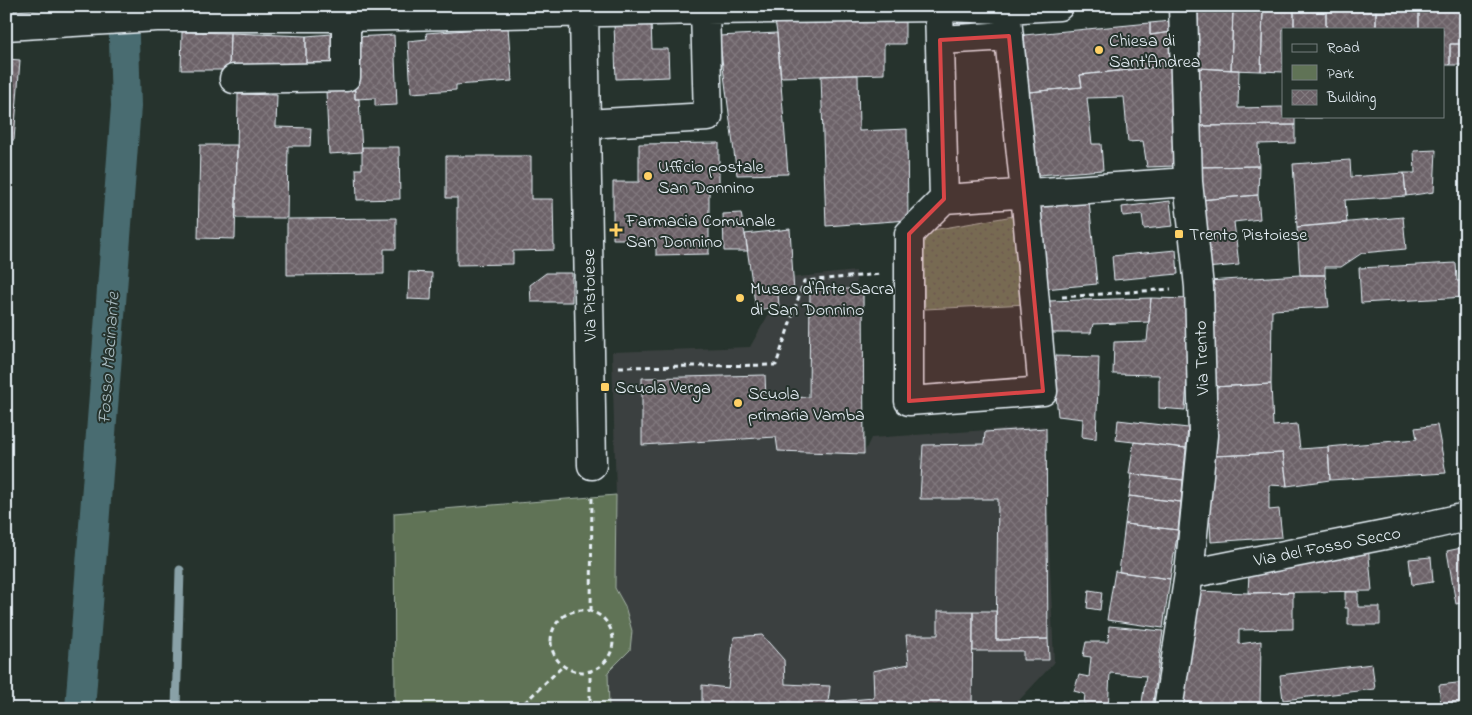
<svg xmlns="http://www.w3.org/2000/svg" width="1472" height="715" font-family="'Indie Flower',sans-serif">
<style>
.built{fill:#3b413f}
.grass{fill:url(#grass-dots);stroke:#a4b2a7}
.park{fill:#607356;stroke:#a4b2a7}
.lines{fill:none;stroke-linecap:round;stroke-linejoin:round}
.stream{stroke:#89a1a7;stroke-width:9}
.canal{stroke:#4a6c71;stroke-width:30}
.building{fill:url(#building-cross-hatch);stroke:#e8f1f8}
.minor-casing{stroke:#e8f1f8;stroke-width:31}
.path{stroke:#e8f1f8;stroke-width:3;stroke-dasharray:5 4;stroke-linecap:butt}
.minor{stroke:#26332d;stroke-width:28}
.marked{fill:#d94647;fill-opacity:0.2;stroke:#d94647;stroke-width:4;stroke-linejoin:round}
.poi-dot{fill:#ffd166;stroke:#26332d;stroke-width:2}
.labels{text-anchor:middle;stroke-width:4;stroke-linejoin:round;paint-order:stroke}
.poi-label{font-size:18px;fill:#e8f1f8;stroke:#26332d;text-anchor:start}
.street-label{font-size:18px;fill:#e8f1f8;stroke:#26332d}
.water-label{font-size:19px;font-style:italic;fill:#a9bcc2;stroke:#26332d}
</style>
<defs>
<pattern id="grass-dots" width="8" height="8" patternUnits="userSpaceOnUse" patternTransform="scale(1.25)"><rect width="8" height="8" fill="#607356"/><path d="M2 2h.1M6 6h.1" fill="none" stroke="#525b4f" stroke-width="1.8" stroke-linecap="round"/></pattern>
<pattern id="building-cross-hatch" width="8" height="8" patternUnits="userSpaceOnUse" patternTransform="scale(1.25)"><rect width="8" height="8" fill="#6c6268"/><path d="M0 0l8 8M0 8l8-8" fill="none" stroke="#81797e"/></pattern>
</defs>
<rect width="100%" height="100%" fill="#26332d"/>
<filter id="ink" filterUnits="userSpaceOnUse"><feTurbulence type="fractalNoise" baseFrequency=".02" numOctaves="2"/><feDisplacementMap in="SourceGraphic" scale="10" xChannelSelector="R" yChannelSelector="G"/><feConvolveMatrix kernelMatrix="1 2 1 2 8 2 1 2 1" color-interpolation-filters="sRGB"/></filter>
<g filter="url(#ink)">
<!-- built -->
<path class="built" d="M856,271L864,453L871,438L1044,426L1054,663L1011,709H609L608,672L630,650L625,606L615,588L616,495L612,352L750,347L789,278Z"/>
<!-- grass -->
<path class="grass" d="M1019,215L1028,304L925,309L921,232Z"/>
<!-- park -->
<path class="park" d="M616,495L615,588L625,606L632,631L630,650L608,672L609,709H395L394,513Z"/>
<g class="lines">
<!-- stream -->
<path class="stream" d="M176,709L180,570"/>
<!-- canal -->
<path class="canal" d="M80,709L126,106L123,6"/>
</g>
<!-- building -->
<path class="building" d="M1233,10L1263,11L1261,71L1231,70Z
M1233,10L1231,70L1198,68V11Z
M1263,11H1294V29H1283V72L1261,71Z
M1294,11H1326V29H1294Z
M1326,11H1376V29H1326Z
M1376,11H1419V29H1376Z
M1419,11H1462L1463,44H1450V65H1443V29H1419Z
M1462,11H1466V65H1450V44H1463Z
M905,16V44H884V74L781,77L777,33L775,21Z
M1171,21L1172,32L1150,35V23Z
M651,22L652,49H668L669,77L616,79L614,24Z
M1150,23V35L1172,32L1175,65L1080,75L1082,87L1029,92L1024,35Z
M508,27L512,81L456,85V90L411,93L408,41L427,39L426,33Z
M182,32L230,33L229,70H181Z
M230,33L306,36V69L229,70Z
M777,33L788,174L737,175L719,36Z
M332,34L333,68L306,69V36Z
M394,35L397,105L375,106V98L355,99L353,37Z
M7,59L20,60L14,140L6,139Z
M1175,65L1172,122L1175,166L1147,167L1143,141L1128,142L1124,97L1087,98L1092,144H1101L1103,170L1038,175L1029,92L1082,87L1080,75Z
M1198,68L1239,70L1238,108L1283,107V116H1295V125L1197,126Z
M858,75L859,131L907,129L908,220L826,226L821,76Z
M355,90V99H359L362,152L329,154L326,91Z
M238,94L277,95L276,127L311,128L310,146H288L287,218H236Z
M1295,116H1322V118H1295Z
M1295,125V143L1258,144L1259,166L1197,167V126Z
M719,143V187H709V254L656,255V239H613V182H639V144Z
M200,145H237L235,239L198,238Z
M362,147H399L400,199L357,200L356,169H362Z
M1436,150L1434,192L1406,196L1404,173H1415L1414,151Z
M446,156H531V199H553L554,250L513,251V264L457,265V198H446Z
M1350,160L1351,177L1404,173L1406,196L1345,200L1347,223L1297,227L1293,164Z
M1259,166L1258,195L1199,200L1197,167Z
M1258,195L1260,219L1234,222L1239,265L1206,268L1199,200Z
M1089,201L1097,284L1045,289L1037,206Z
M1170,201L1173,226L1144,229L1142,214L1123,216L1122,207Z
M741,213L748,251H724L723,214Z
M1403,217L1406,249L1362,253L1341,267H1325V275H1300L1297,227Z
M396,218V249H384V274L287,275V219Z
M790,229L794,293H778L779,307L756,310L745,234Z
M1176,250L1178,274L1114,280L1112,256Z
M1456,263L1457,281L1466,280V297L1361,303L1359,268Z
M409,272L432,273L431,300L408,299Z
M546,273H572V302H531L530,285Z
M1300,275H1325L1329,307L1272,310L1271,384L1212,387L1208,281Z
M810,289H863L864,454L778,451L776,437L642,445V378L765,375L766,399L809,397Z
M1151,298L1193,299L1185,410L1159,408V375L1113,374L1114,342L1147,341Z
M1151,298L1149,322L1093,324L1091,333H1050L1048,301Z
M1052,356L1099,357L1096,439L1082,437L1083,419L1058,416Z
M1271,384L1273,426L1297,424L1300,449L1328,447L1330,480L1287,486L1283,453L1213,456L1212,387Z
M1118,420L1188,428L1186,448L1116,440Z
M1437,425L1446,473L1330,480L1328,447L1417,439L1415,428Z
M1046,428L1048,639L996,640L998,499H920L923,445L984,444L985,432Z
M1134,442L1186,448L1183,480L1129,474Z
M1283,453L1287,486L1269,485V510L1279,509L1282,537L1211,542L1210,522H1201L1213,456Z
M1132,474L1183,480L1181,502L1129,496Z
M1129,496L1181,502L1178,530L1125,524Z
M1125,524L1178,530L1170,579L1119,572Z
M1368,545L1372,591L1248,593L1249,573L1271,572L1272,560Z
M1466,547V602L1456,604L1447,551Z
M1431,557L1433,582L1412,585L1409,559Z
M1115,571L1170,579L1163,628L1107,620Z
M1089,590L1102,592L1100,610L1087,608Z
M1195,591L1248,593L1293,592V629L1239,630V644L1261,641L1260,706L1218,707L1184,702Z
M1345,592H1358V607H1380V625H1348V608H1345Z
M938,611H973L972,709H702V685L728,688L734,637L762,635L784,660L785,684L830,686L828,702L874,698L873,671L909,664L906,635H938Z
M973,611H996V640L1048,639L1049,660H1023V651H973Z
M1109,626L1163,631L1152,709H1141L1146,676L1110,673L1108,709H1089L1090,705L1084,704L1085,694L1074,691L1079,675L1089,677L1091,657L1083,656L1086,642H1108Z
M1372,664L1375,689L1283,700L1280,675Z
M1466,682V702L1441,705L1439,685Z
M1062,701L1078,703L1076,709H1054Z
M1078,703L1090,705L1089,709H1076Z
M1299,706V709H1282V708Z"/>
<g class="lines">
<!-- minor casing -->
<g class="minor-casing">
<path id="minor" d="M939,7L944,199
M1006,9L1025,193L1043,391L909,401V234L944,199L1188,182
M584,12L592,465
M6,26L157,17H346L705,10L939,7L1006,9L1059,6
M940,40L1009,36
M234,79L346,77V17
M586,124L708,117L705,10
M1189,574L1405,531L1466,517
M1168,709L1189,574L1203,435L1199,287L1188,182L1183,6"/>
</g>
<!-- path -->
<path class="path" d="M1062,297L1171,289
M619,367L776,365L804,281L881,274
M551 641a31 31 0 1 1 62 0a31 31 0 1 1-62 0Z
M591,611L592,494
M518,709L563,666
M590,709V672"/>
<!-- minor -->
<use href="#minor" class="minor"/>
</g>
</g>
<!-- marked area -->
<path class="marked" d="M1009,36L1043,391L909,401V234L944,199L940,40Z"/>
<!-- markers -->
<g class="poi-dot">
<circle cx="1099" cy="50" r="5"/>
<circle cx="648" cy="176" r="5"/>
<path d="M613.5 222.5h5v5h5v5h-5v5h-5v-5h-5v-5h5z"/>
<rect x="1174" y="229" width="10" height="10" rx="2.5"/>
<circle cx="740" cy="298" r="5"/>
<rect x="600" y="382" width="10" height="10" rx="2.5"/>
<circle cx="738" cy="403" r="5"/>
</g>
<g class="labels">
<!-- poi labels -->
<g class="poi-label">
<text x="1109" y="46">Chiesa di<tspan x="1109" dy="21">Sant'Andrea</tspan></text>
<text x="658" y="172">Ufficio postale<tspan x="658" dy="21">San Donnino</tspan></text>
<text x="626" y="226">Farmacia Comunale<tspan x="626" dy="21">San Donnino</tspan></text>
<text x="1189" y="240">Trento Pistoiese</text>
<text x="750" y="294">Museo d'Arte Sacra<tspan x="750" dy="21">di San Donnino</tspan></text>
<text x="615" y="393">Scuola Verga</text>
<text x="748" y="399">Scuola<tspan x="748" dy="21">primaria Vamba</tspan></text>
</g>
<!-- street labels -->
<g class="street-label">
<text transform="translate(589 295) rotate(-91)" y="6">Via Pistoiese</text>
<text transform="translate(1201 358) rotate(-92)" y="6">Via Trento</text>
<text transform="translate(1327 546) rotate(-11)" y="6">Via del Fosso Secco</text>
</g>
<!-- water labels -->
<g class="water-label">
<text transform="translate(107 358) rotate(-86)" y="7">Fosso Macinante</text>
</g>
</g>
<!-- margin -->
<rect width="1472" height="715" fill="none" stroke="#26332d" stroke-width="25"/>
<rect x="12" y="12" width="1447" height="690" fill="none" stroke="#e8f1f8" stroke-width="2" filter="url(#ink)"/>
<!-- legend -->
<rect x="1282" y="28" width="162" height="90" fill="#26332d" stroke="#747f7e"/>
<rect x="1292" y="44" width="25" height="8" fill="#26332d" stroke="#747f7e"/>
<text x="1327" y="52" font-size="15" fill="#e8f1f8">Road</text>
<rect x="1292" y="65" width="25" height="15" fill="#607356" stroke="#747f7e"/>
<text x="1327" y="78" font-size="15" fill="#e8f1f8">Park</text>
<rect x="1292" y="90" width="25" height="15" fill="url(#building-cross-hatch)" stroke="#747f7e"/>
<text x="1327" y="102" font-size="15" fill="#e8f1f8">Building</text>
</svg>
